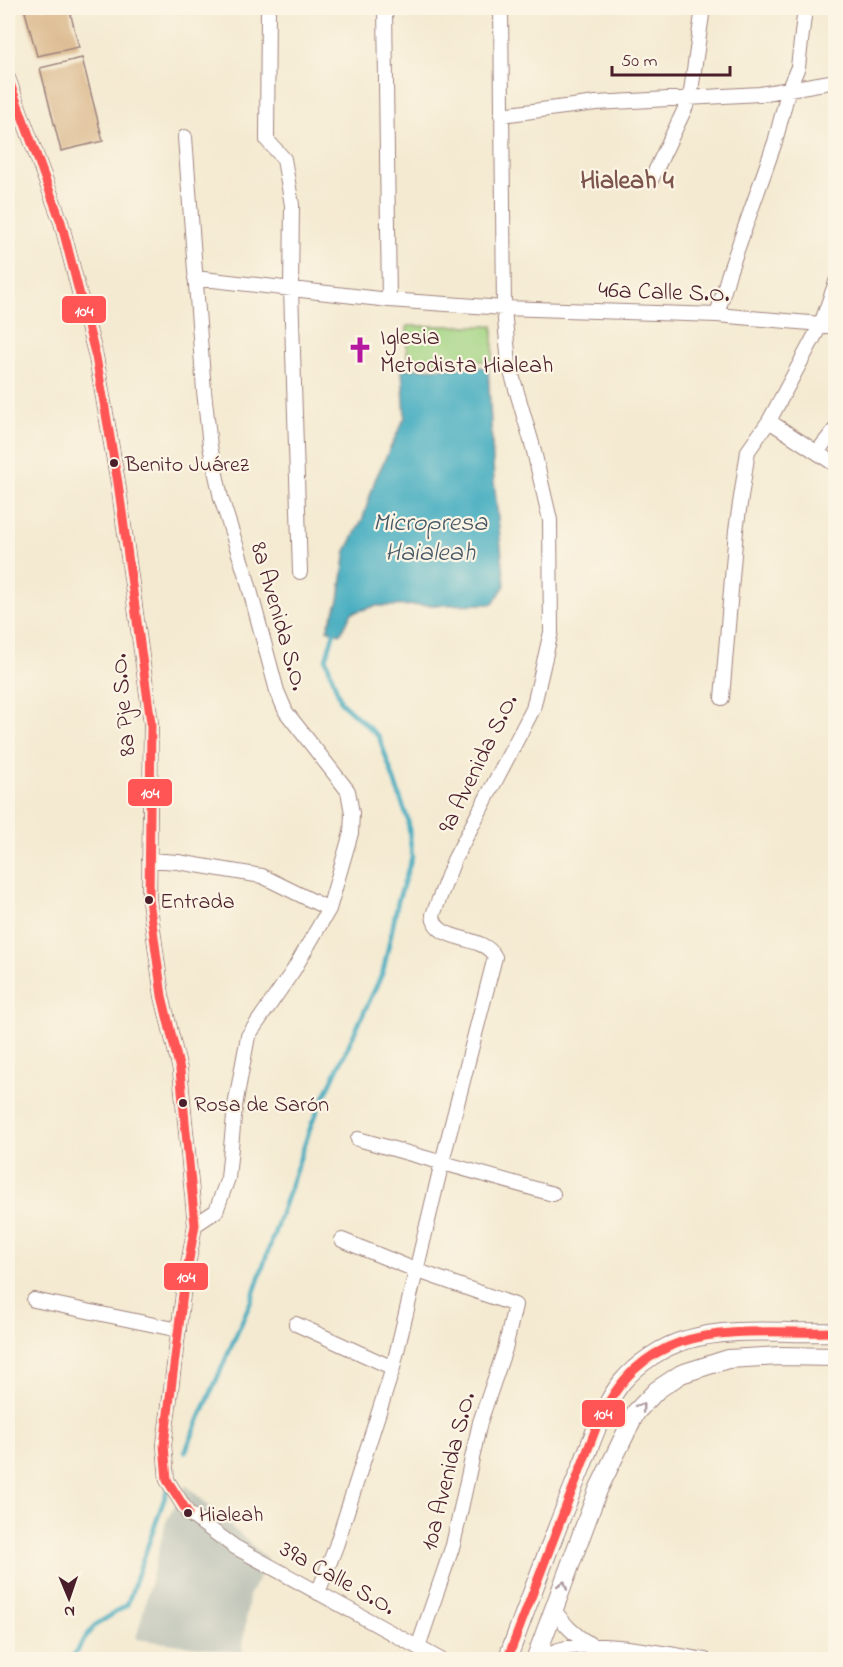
<svg xmlns="http://www.w3.org/2000/svg" width="843" height="1667" font-family="'Indie Flower',sans-serif">
<style>
.industrial{fill:#c1c6ba}
.green{fill:#a3d483;stroke:#767a57;stroke-width:1.5}
.water{fill:#40abbf;stroke:#456575;stroke-width:1.5}
.lines{fill:none;stroke-linecap:round;stroke-linejoin:round}
.stream{stroke:#40abbf;stroke-width:4.5}
.building{fill:#dbb98e}
.minor-casing{stroke:#9f847e;stroke-width:16}
.secondary-casing{stroke:#9f847e;stroke-width:20}
.minor{stroke:#fff;stroke-width:14}
.secondary{stroke:#fff;stroke-width:18}
.bus-1-casing{stroke:#fcf5e5;stroke-width:14}
.bus-1{stroke:#f55;stroke-width:9}
.oneway{stroke:#ae9aa0}
.bus-dot{fill:#4a1f2b;stroke:#fcf5e5;stroke-width:2}
.labels{text-anchor:middle;stroke-width:4.5;stroke-linejoin:round;paint-order:stroke}
.bus-label{font-size:22px;fill:#4a1f2b;stroke:#fcf5e5;text-anchor:start}
.street-label{font-size:24px;fill:#4a1f2b;stroke:#fcf5e5}
.poi-label{font-size:24px;fill:#4a1f2b;stroke:#fcf5e5;text-anchor:start}
.neighbourhood-label{font-size:26px;font-weight:bold;fill:#7d554e;stroke:#fcf5e5}
.water-label{font-size:26px;font-style:italic;fill:#465766;stroke:#fcf5e5}
.line-badge{stroke:#fcf5e5;stroke-width:2}
.badge-label{font-size:16px;text-anchor:middle;font-weight:bold;fill:#fff}
</style>
<rect width="100%" height="100%" fill="#fcf5e5"/>
<filter id="ink" filterUnits="userSpaceOnUse"><feTurbulence type="fractalNoise" baseFrequency=".0167" numOctaves="2"/><feDisplacementMap in="SourceGraphic" scale="12" xChannelSelector="R" yChannelSelector="G"/><feConvolveMatrix kernelMatrix="1 2 1 2 8 2 1 2 1" color-interpolation-filters="sRGB"/></filter>
<filter id="wash" filterUnits="userSpaceOnUse"><feTurbulence type="fractalNoise" baseFrequency=".008" numOctaves="4" result="noise"/><feDisplacementMap in="SourceGraphic" scale="24" xChannelSelector="R" yChannelSelector="G"/><feGaussianBlur stdDeviation="1.35" result="paint"/><feColorMatrix in="noise" values="0 0 0 0 0 0 0 0 0 0 0 0 0 0 0 0 0 1.4 0 .05"/><feComposite in="paint" operator="in"/></filter>
<g filter="url(#wash)">
<rect width="100%" height="100%" fill="#f4ead1"/>
<!-- industrial -->
<path class="industrial" d="M186,1485L268,1560L249,1596L242,1653L136,1639L166,1522Z"/>
<!-- green -->
<path class="green" d="M407,326H493V361L407,362Z"/>
<!-- water -->
<path class="water" d="M488,367L494,481L505,585L493,604L375,606L352,613L340,634L327,629L339,600L346,551L363,518L375,480L405,417L402,369Z"/>
<g class="lines">
<!-- stream -->
<path class="stream" d="M185,1452L251,1301L312,1123L383,972L398,901L412,857L408,820L379,737L341,702L326,659L334,632
M70,1660L94,1626L127,1605L168,1488"/>
</g>
<g id="blocks">
<!-- building -->
<path class="building" d="M24,8H69L79,47L37,56Z
M82,58L103,141L61,151L40,68Z"/>
</g>
</g>
<g filter="url(#ink)">
<use href="#blocks" fill-opacity="0" stroke="#9f847e" stroke-width="1.5"/>
<g class="lines">
<!-- minor casing -->
<g class="minor-casing">
<path id="minor" d="M268,8L267,140L284,159L292,205L291,289L300,572
M385,8L389,300
M8,78L61,222L96,357L118,483L151,723L149,900L162,996L180,1070L195,1225L183,1294L164,1445L167,1480L188,1513L235,1547L441,1660
M501,115L596,103L760,94L836,81
M185,137L204,391L210,446L221,498L247,579L277,691L286,712L348,791L352,813L351,833L329,909L293,971L248,1036L235,1106L228,1178L216,1211L195,1225
M651,180L690,98L703,8
M195,278L389,300L504,308L717,315L821,324L836,328
M717,315L729,273L775,142L789,88L798,67L805,8
M769,421L836,465
M817,452L836,428
M722,698L736,530L748,451L769,421L821,324L836,282
M149,860L178,862L262,876L329,909
M358,1139L553,1194
M342,1240L418,1271L515,1305L505,1349L480,1422L453,1545L418,1647
M34,1300L179,1330
M296,1324L393,1368
M318,1593L336,1546L393,1368L442,1162L495,957C483,933 435,944 433,915L454,860L533,709L551,632L550,520L533,447L509,365L504,308L501,8
M554,1610C565,1625 574,1635 590,1644
M540,1660C569,1631 665,1654 705,1660"/>
</g>
<!-- secondary casing -->
<g class="secondary-casing">
<path id="secondary" d="M507,1660C531,1595 555,1532 581,1468C593,1439 602,1407 622,1382C637,1364 663,1346 686,1340C734,1326 786,1334 836,1332
M535,1660L598,1490L636,1412L657,1390L681,1374L728,1359L780,1356L836,1357"/>
</g>
<!-- minor -->
<use href="#minor" class="minor"/>
<!-- secondary -->
<use href="#secondary" class="secondary"/>
<!-- bus-1 casing -->
<g class="bus-1-casing">
<path id="bus-1" d="M8,78L61,222L96,357L118,483L151,723L149,900L162,996L180,1070L195,1225L183,1294L164,1445L167,1480L188,1513
M507,1660L598,1423C647,1314 736,1334 836,1332"/>
</g>
<!-- bus-1 -->
<use href="#bus-1" class="bus-1"/>
</g>
<!-- one-way arrows -->
<defs><path id="oneway-chevron" d="M-2-3.5L2.5 0L-2 3.5" fill="none" stroke-width="1.6" stroke-linecap="round" stroke-linejoin="round" transform="scale(1.5)"/></defs>
<g class="oneway">
<use href="#oneway-chevron" transform="translate(641 1407) rotate(-50)"/>
<use href="#oneway-chevron" transform="translate(563 1585) rotate(-70)"/>
</g>
</g>
<!-- icons -->
<defs>
<g id="church-bare" transform="scale(2.07)"><path d="M-1.2-6h2.4v3.5h3.3v2.4h-3.3V6h-2.4V-.1h-3.3v-2.4h3.3Z" fill="#b5179e" stroke="#fcf5e5" stroke-width="2.5" paint-order="stroke"/></g>
</defs>
<g fill-rule="evenodd">
<use href="#church-bare" x="360" y="350"/>
</g>
<!-- markers -->
<g class="bus-dot">
<circle cx="114" cy="463" r="5"/>
<circle cx="149" cy="900" r="5"/>
<circle cx="183" cy="1103" r="5"/>
<circle cx="188" cy="1513" r="5"/>
</g>
<g class="labels">
<!-- bus labels -->
<g class="bus-label">
<text x="125" y="471">Benito Juárez</text>
<text x="160" y="908">Entrada</text>
<text x="194" y="1111">Rosa de Sarón</text>
<text x="199" y="1521">Hialeah</text>
</g>
<!-- street labels -->
<g class="street-label">
<text transform="translate(664 291) rotate(2)" y="8">46a Calle S.O.</text>
<text transform="translate(280 616) rotate(74)" y="8">8a Avenida S.O.</text>
<text transform="translate(122 705) rotate(-95)" y="8">8a Pje S.O.</text>
<text transform="translate(477 763) rotate(-64)" y="8">9a Avenida S.O.</text>
<text transform="translate(447 1471) rotate(-76)" y="8">10a Avenida S.O.</text>
<text transform="translate(338 1577) rotate(29)" y="8">39a Calle S.O.</text>
</g>
<!-- poi labels -->
<g class="poi-label">
<text x="380" y="344">Iglesia<tspan x="380" dy="28">Metodista Hialeah</tspan></text>
</g>
<!-- neighbourhood labels -->
<g class="neighbourhood-label">
<text x="627" y="188">Hialeah 4</text>
</g>
<!-- water labels -->
<g class="water-label">
<text x="430" y="530">Micropresa<tspan x="430" dy="30">Haialeah</tspan></text>
</g>
</g>
<g class="line-badge">
<rect x="61" y="295" width="46" height="29" rx="6" fill="#f55"/>
<rect x="127" y="778" width="46" height="29" rx="6" fill="#f55"/>
<rect x="163" y="1262" width="46" height="29" rx="6" fill="#f55"/>
<rect x="581" y="1399" width="45" height="29" rx="6" fill="#f55"/>
</g>
<g class="badge-label">
<text x="84" y="316">104</text>
<text x="150" y="798">104</text>
<text x="186" y="1282">104</text>
<text x="603" y="1419">104</text>
</g>
<!-- margin -->
<rect width="843" height="1667" fill="none" stroke="#fcf5e5" stroke-width="30"/>
<!-- north arrow -->
<g transform="translate(69 1598) rotate(178)" stroke="#fcf5e5" stroke-width="4.5" paint-order="stroke">
<path d="M0-4.5L10 22L0 15L-10 22Z" fill="#4a1f2b"/>
<text y="-9" font-size="16" font-weight="bold" text-anchor="middle" fill="#4a1f2b">N</text>
</g>
<!-- scale -->
<path d="M612 66v9h118v-9" fill="none" stroke="#4a1f2b" stroke-width="3"/>
<text x="621" y="66" font-size="18" fill="#4a1f2b" stroke="#fcf5e5" stroke-width="4.5" paint-order="stroke">50 m</text>
</svg>
